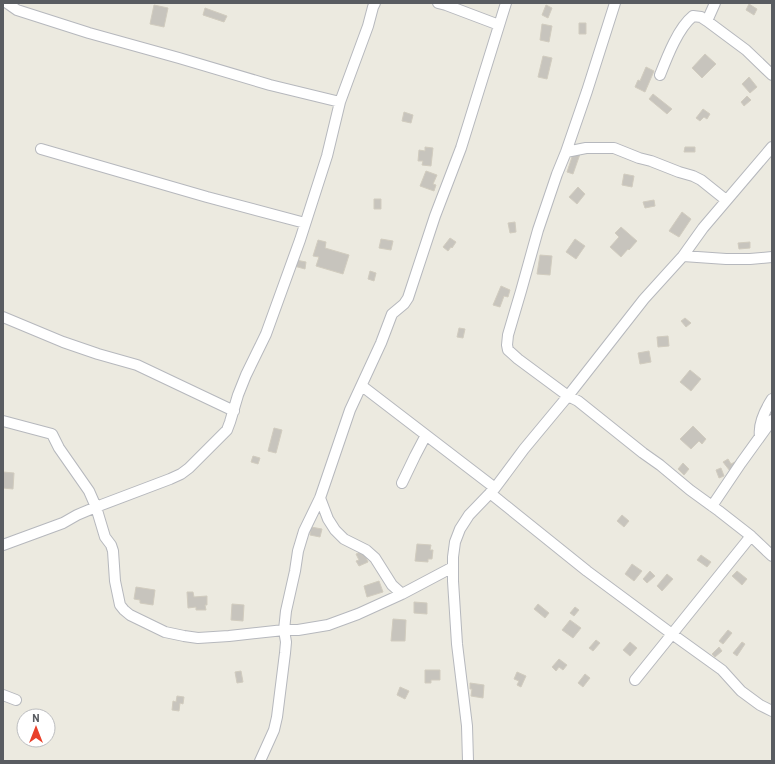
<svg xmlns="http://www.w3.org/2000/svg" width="775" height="764" font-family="Barlow,sans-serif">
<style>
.building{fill:#c7c4bd;stroke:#d1ccbf}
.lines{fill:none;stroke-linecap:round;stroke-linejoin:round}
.street-casing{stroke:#b6b8bd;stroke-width:12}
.street{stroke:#fff;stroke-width:10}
</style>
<rect width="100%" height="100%" fill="#eceae0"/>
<!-- building -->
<path class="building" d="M749,4L757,9L754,15L746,10Z
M154,5L168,8L164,27L150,24Z
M546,5L552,8L548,18L542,15Z
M205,8L227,16L224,22L203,15Z
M579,23H586V34H579Z
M542,24L552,26L549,42L540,40Z
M705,54L716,64L702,78L692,68Z
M543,56L552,58L547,79L538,77Z
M646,67L654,71L645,92L635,87L638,80L640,81Z
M749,77L757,87L750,93L742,84Z
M653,94L672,109L667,114L649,99Z
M747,96L751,100L744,106L741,102Z
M703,109L710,114L707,119L704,117L700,121L696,118Z
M404,112L413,115L411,123L402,121Z
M425,147L433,148L431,166L422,165L423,161H418L419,150L425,151Z
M685,147H695V152H684Z
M574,151L580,154L573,174L567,172Z
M426,171L437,175L433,184L436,185L434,191L420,186Z
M624,174L634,176L632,187L622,185Z
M578,187L585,194L577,204L569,197Z
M374,199H381V209H374Z
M654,200L655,206L645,208L643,202Z
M682,212L691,219L679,237L669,231Z
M515,222L516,232L510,233L508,223Z
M621,227L637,241L629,250L628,249L621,257L610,247L619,237L615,233Z
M450,238L456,242L452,248L451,247L448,251L443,247Z
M381,239L393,241L391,250L379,248Z
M575,239L585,246L576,259L566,252Z
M318,240L326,242L325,248L349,255L343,274L316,266L319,257L313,256Z
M750,242V248L739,249L738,243Z
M540,255L552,256L550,275L537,274Z
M296,260L306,262L305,269L294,266Z
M370,271L376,273L374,281L368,279Z
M501,286L510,290L508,297L504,296L500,307L493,305Z
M685,318L691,323L686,327L681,321Z
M459,328L465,329L463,338L457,337Z
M668,336L669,346L658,347L657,337Z
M649,351L651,362L640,364L638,353Z
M690,370L701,379L691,391L680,382Z
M693,426L706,439L702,444L699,441L691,449L680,439Z
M274,428L282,430L276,453L268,451Z
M253,456L260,458L258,464L251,462Z
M728,459L731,464L735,462L737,465L730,471L723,462Z
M683,463L689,469L684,475L678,469Z
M721,468L724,476L719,478L716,470Z
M3,472L14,473L13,489L3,488Z
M622,515L629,521L624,527L617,521Z
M311,527L322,529L320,537L310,535Z
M417,544L431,545L430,550H433L432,559H428V562L415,561Z
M363,551L368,562L359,566L356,561L359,560L356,554Z
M701,555L711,562L707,567L697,560Z
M632,564L642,571L634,581L625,574Z
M650,571L655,576L647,583L643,579Z
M737,571L747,579L742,585L732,576Z
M667,574L673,579L662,591L657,586Z
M379,581L383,592L367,597L364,586Z
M136,587L155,590L153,605L140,603V600L134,599Z
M187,592H193L194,597L207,596V605H205L206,610H196V607L188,608Z
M414,602L427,603V614L414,613Z
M232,604L244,605L243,621L231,620Z
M538,604L549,613L545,618L534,609Z
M575,607L579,610L574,616L570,613Z
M393,619L406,620L405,641H391Z
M570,620L581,628L573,638L562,630Z
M728,630L732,633L723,644L719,641Z
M596,640L600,643L593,651L589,648Z
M630,642L637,648L630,656L623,650Z
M742,642L745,644L737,656L733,653Z
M719,647L722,651L715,657L712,654Z
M559,659L567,665L563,670L559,667L556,671L552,667Z
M425,670H440V680H431V683H425Z
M241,671L243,682L237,683L235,672Z
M517,672L526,676L521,687L517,685L519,681L514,679Z
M585,674L590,678L583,687L578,683Z
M470,683L484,685L483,698L471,696L472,689H470Z
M400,687L409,691L405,699L397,695Z
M177,696L184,697L183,704L180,703L179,711L172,710L173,701L176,702Z"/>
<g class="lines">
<!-- street casing -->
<g class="street-casing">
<path id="street" d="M7,3L17,10L89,33L179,58L270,85L340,102
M438,3L446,5L499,25
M615,3L587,91L566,152L557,174L538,230L521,291L508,335L507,345L508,350L518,359L568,396L578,401L643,453L660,465L690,490L719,511L751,536L772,556
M707,21L715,3
M660,75C667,57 678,28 693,16L701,17L707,21L746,50L772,75
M41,149L207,197L305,223
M566,152L586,148H614L639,158L651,161L679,172L693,176L701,180L726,200
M683,256L726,259H750L772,257
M3,317L63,342L98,354L137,365L234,411
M362,386L495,488
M3,421L52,434L59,448L89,491L96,507L105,537L111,545L113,551L115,581L120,605L124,610L130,615L165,632L184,636L198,638L229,636L284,630L286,611L295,571L298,551L304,531L320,498L350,410L381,343L392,314L404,304L408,298L435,216L461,148L506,3
M760,436C758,423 765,410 772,399
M402,483L415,456L426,435
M490,493L587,571L672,634L722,670L741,691L760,705L772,711
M320,498L328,519L335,530L344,539L366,550L375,558L392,585L402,594
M712,506L741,463L772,420
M3,545L63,523L77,515L96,507L170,479L181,474L189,468L227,430L230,422L238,395L246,375L266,334L300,240L327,156L340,102L368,26L373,7L375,3
M635,680L751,536
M3,695L16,700
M260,761L274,730L277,717L285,653L286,642L284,630H298L328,625L358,614L402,594L453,567
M468,761L467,726L457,644L453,581V557L455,542L460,529L469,515L495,488L524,449L568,396L644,299L683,256L703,228L772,147"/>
</g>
<!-- street -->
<use href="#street" class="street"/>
</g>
<!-- border -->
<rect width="775" height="764" fill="none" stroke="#595c61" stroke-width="8"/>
<!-- north arrow -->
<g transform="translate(36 728)"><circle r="19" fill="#ffffff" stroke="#bdbec0"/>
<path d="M0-3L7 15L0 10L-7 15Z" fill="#e93f29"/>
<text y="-6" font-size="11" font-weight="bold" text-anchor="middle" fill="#595c61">N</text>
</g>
</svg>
